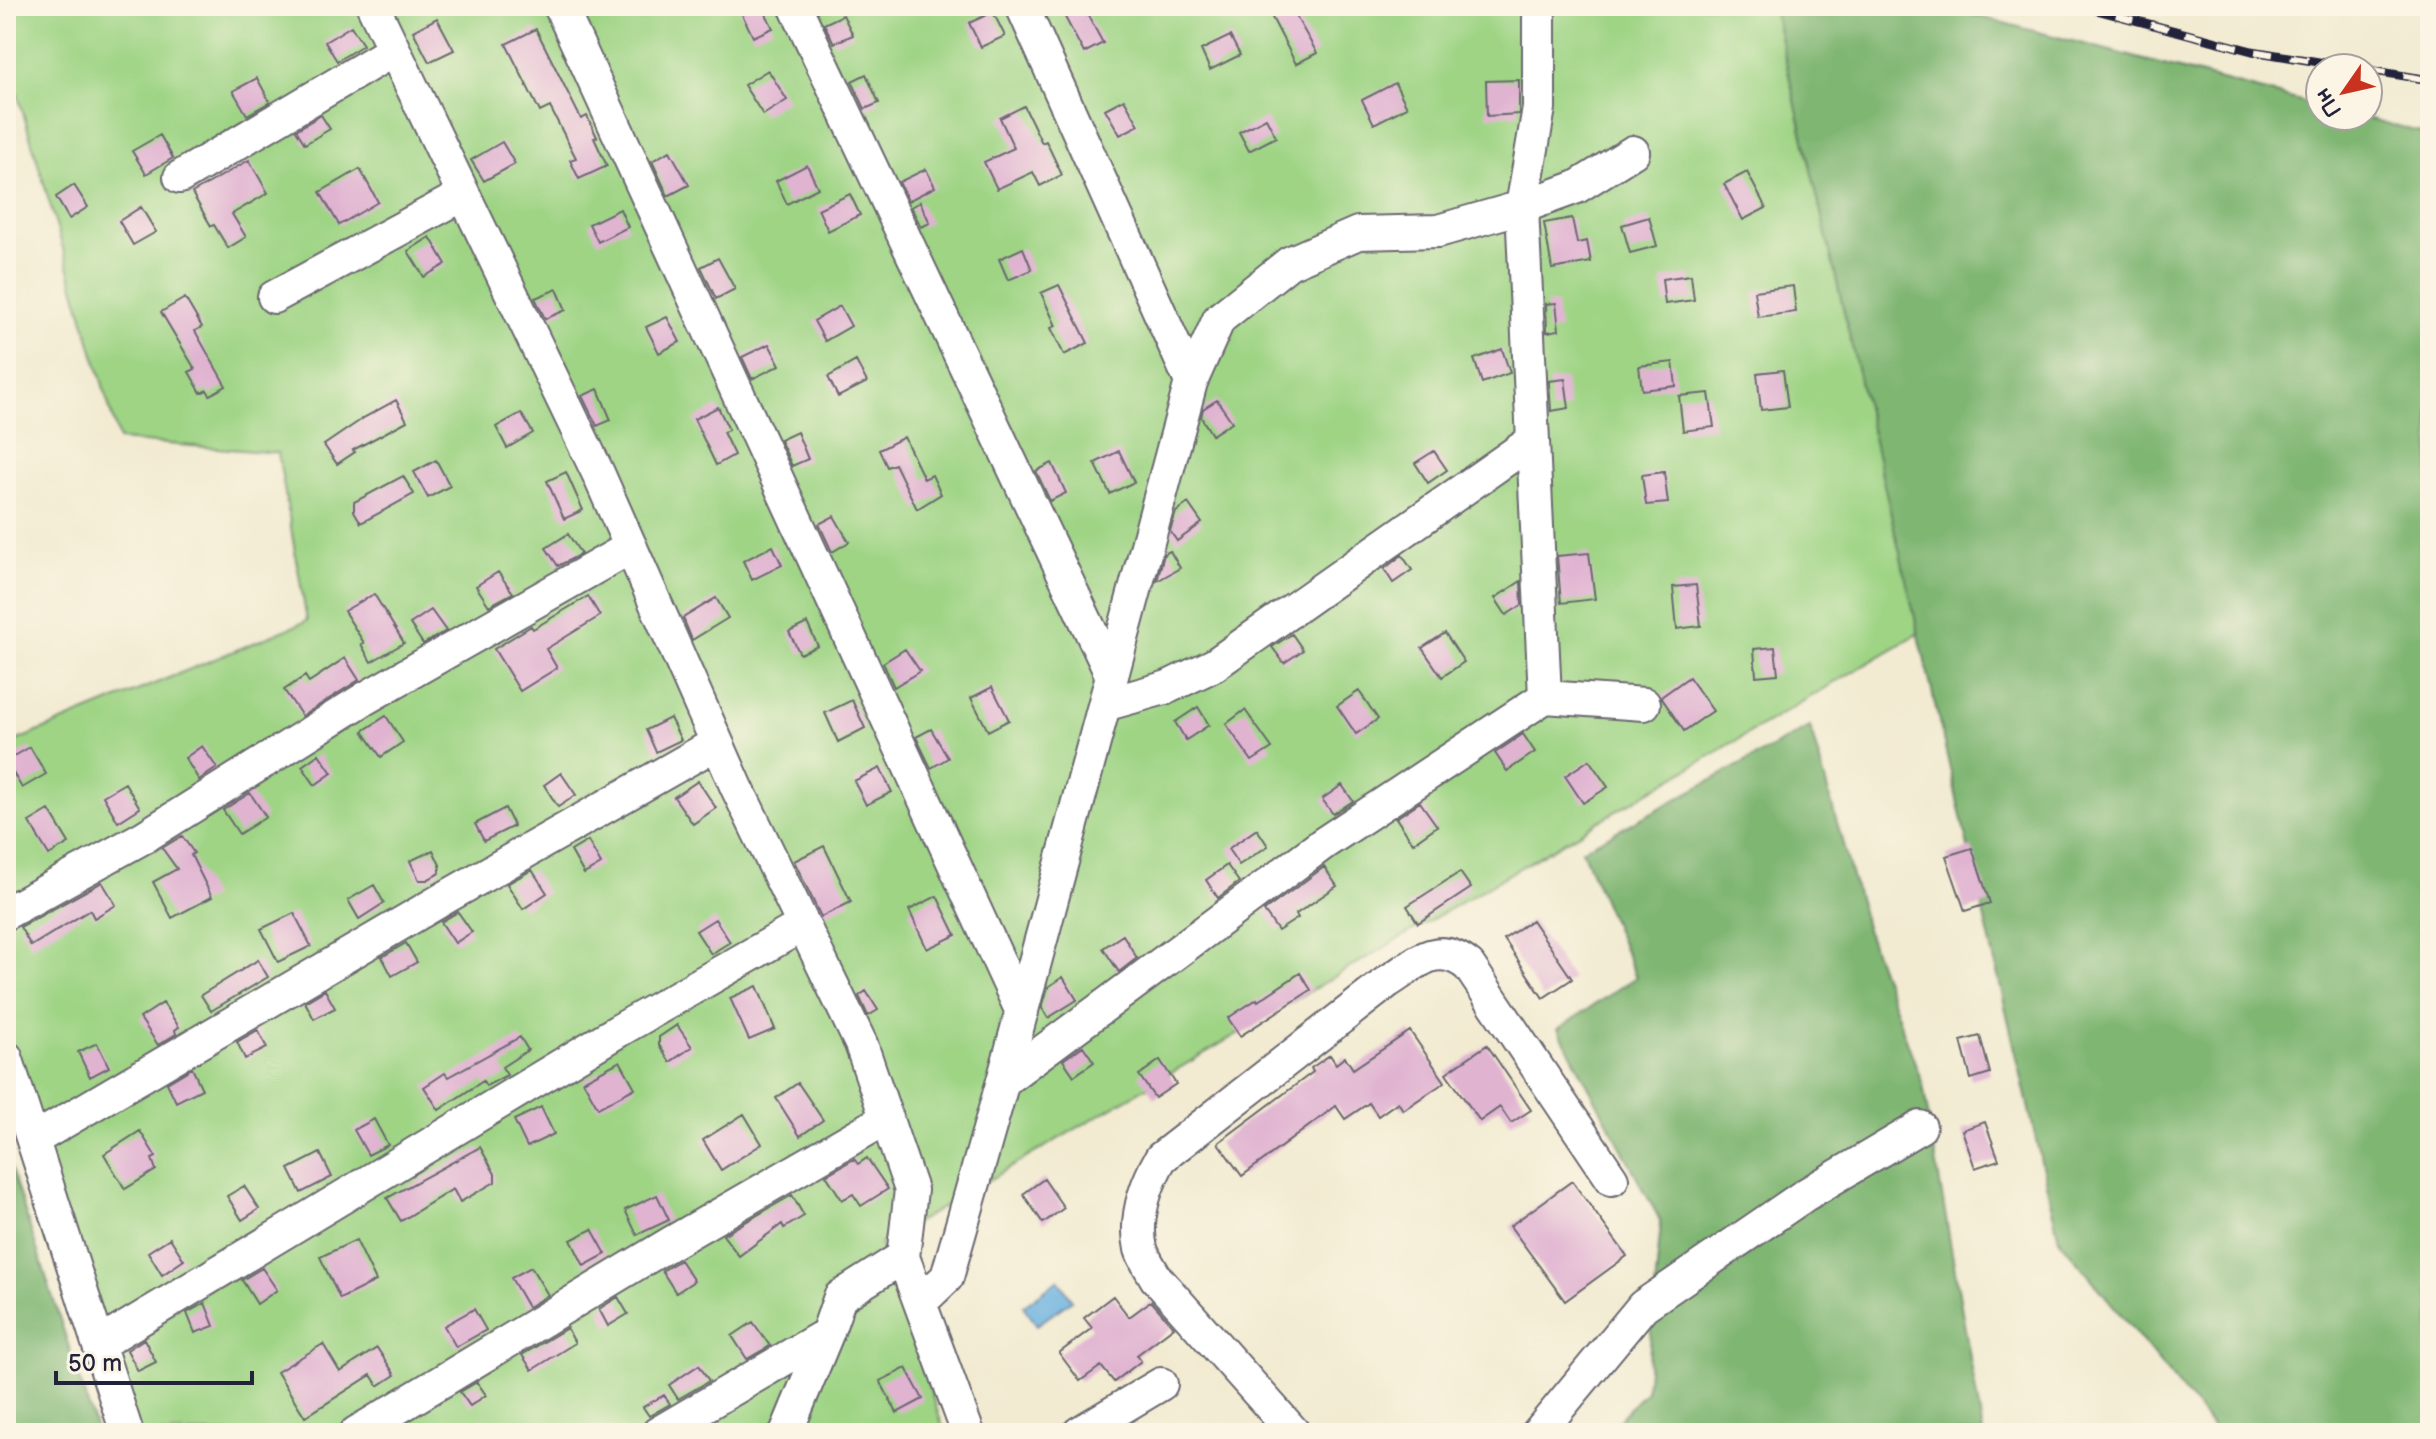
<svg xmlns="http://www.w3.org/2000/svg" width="2436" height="1439" font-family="'Balsamiq Sans',sans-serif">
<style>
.green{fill:#9fd485;stroke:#607b60;stroke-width:2}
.forest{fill:#7fb672;stroke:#506c56;stroke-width:2}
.water{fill:#68b0df;stroke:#45698d;stroke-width:2}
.building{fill:#e0b3d1}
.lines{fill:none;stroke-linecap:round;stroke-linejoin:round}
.minor-casing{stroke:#6b6870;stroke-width:36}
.minor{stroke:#fff;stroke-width:32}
.rail-casing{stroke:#22223b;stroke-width:9}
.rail{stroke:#fcf5e5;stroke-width:6;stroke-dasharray:18;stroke-linecap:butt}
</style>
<rect width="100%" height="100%" fill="#fcf5e5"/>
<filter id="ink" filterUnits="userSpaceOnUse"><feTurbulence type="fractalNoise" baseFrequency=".0125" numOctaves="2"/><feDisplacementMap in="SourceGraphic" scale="16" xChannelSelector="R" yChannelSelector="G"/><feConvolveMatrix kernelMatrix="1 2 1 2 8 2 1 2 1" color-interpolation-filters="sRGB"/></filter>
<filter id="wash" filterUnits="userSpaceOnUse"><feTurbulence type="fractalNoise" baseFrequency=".006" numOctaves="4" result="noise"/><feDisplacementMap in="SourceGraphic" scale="32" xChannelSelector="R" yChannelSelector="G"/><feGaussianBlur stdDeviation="1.8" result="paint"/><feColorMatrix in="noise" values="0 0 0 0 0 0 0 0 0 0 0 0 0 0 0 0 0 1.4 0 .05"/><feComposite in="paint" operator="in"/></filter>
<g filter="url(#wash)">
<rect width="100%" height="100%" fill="#f2ebd2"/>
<!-- green -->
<path class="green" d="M6,6H1773L1919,633L880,1244L945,1433H135L6,1034V745L307,621L278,453L119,440L6,54Z"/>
<!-- forest -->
<path class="forest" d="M1773,6H1939L2320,106V116H2359L2430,135V1433H2217L2059,1239Z
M1810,727L1869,937L1923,1085L1983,1433H1606L1646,1391L1661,1222L1558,1029L1636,977L1582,850Z
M6,1154L97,1433H6Z"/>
<!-- water -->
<path class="water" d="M1058,1280L1072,1300L1037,1325L1023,1306Z"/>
<g id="blocks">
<!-- building -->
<path class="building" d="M738,6H762L773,28L753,37Z
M1059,6H1083L1103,43L1084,53Z
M1266,6H1290L1317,53L1296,64Z
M993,12L1005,36L981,47L969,23Z
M843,15L853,35L834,43L824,24Z
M437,18L454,50L429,62L413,31Z
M351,26L363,45L337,61L325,42Z
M536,29L581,119L587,116L597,137L594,138L607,166L579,179L570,160L576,158L550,107L540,112L506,44Z
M1230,36L1240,55L1210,70L1201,50Z
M768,70L787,100L763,115L744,85Z
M866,74L879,103L865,109L852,81Z
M257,78L270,102L247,115L233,91Z
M1519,80V114L1487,116L1486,81Z
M1395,83L1407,107L1374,124L1362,100Z
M1124,99L1139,125L1120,135L1105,109Z
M1024,106L1042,143L1046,141L1062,175L1040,186L1033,172L997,189L984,162L1014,148L1000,118Z
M321,115L330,129L305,144L296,130Z
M1266,118L1276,137L1249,151L1239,132Z
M160,135L173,158L146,174L132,151Z
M502,142L515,164L484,181L471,160Z
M670,151L689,185L668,196L652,161Z
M249,160L268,193L232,214L246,237L228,248L214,225L211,226L192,193Z
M807,165L818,188L787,204L776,181Z
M360,169L378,202L339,225L320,192Z
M926,169L935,187L908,201L899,182Z
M1747,172L1766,208L1743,220L1724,184Z
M74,185L88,207L69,219L56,197Z
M850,194L860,215L828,231L818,209Z
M920,202L930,223L921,227L911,207Z
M141,207L156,232L133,245L119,221Z
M620,209L628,227L598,242L589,224Z
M1649,217L1657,246L1630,253L1622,225Z
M1572,218L1577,243L1587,241L1591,262L1552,269L1544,223Z
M430,237L446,264L424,277L408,251Z
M1023,248L1032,270L1008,280L999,259Z
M718,258L735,289L716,299L701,267Z
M1691,275L1694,300L1665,304L1662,279Z
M1059,285L1088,343L1064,355L1051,328L1056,326L1041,293Z
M1793,286L1796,312L1758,317L1754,291Z
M557,289L566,310L545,319L535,298Z
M185,298L202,327L195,331L226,386L210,395L207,390L201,393L189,372L195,369L161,312Z
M1556,303L1559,330L1547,332L1546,304Z
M840,306L851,326L825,341L814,321Z
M667,317L680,342L659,353L646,327Z
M769,344L780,365L752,379L742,357Z
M1502,349L1510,373L1482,383L1474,359Z
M856,361L867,382L838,397L828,377Z
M1673,362L1676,386L1642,390L1639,366Z
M1783,370L1788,407L1761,410L1757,373Z
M1565,379L1569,408L1551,411L1549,381Z
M598,389L611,420L597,426L582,396Z
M1709,393L1714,427L1683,431L1679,396Z
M396,400L407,421L353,450L355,452L337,464L324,445L365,417Z
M1217,400L1232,422L1212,435L1201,417L1203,409Z
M718,407L729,430L723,432L734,455L716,465L694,419Z
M521,413L533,433L507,448L496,427Z
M797,432L808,459L792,466L780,440Z
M904,437L924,479L932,475L941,494L917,509L895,464L887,467L879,450Z
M1119,451L1134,482L1110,494L1095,463Z
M1434,451L1447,470L1428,483L1415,463Z
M436,460L450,486L428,498L414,472Z
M1052,463L1066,493L1050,501L1036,471Z
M566,472L583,510L564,519L547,481Z
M1664,472L1668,503L1646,505L1642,475Z
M403,476L414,494L361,523L354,511V502Z
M1188,503L1202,523L1177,541L1170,531L1176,512Z
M834,516L849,542L832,552L819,524Z
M568,534L581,554L558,566L546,548Z
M773,546L782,565L752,580L743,561Z
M1170,551L1180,568L1157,581L1164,554Z
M1589,553L1595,599L1561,603L1557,556Z
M1402,555L1412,570L1393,583L1384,569Z
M498,572L513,593L489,606L476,586Z
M1521,581L1522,605L1506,615L1495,598Z
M1696,585L1701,626L1677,629L1673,587Z
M374,594L404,643L371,662L361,644L364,643L344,611Z
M588,596L600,616L546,649L557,668L520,691L494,649L531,626L533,629Z
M716,598L728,618L692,640L683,618Z
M431,610L446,631L423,644L410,624Z
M807,623L818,646L800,654L789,632Z
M1445,633L1464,662L1442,677L1422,648Z
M1292,634L1303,650L1284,663L1272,647Z
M1775,647L1778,674L1756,676L1754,649Z
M905,649L920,671L894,687L883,663Z
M345,658L359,680L302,716L284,690L305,676L309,682Z
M1689,677L1713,711L1684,731L1661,697Z
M992,687L1009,720L988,731L971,698Z
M1359,691L1378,719L1356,734L1337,706Z
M852,700L865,728L838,742L825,713Z
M1198,707L1209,725L1186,740L1175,722Z
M1245,710L1272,748L1252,761L1226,724Z
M386,716L403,742L381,757L363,731Z
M670,718L681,740L656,752L646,730Z
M931,729L948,758L931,768L916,737Z
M1523,734L1535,752L1507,771L1495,753Z
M202,746L217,768L199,780L185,758Z
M30,747L46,774L22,788L6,761Z
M319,754L332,773L315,785L302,766Z
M1589,760L1608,787L1583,803L1565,776Z
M880,768L892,792L866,805L854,781Z
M561,773L576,795L558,807L544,785Z
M698,781L716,808L693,824L674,797Z
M125,783L140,808L118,822L103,796Z
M1342,785L1353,801L1333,814L1322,799Z
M250,793L266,817L239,834L223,810Z
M1420,802L1437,826L1413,843L1396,818Z
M505,808L514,826L484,841L475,824Z
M49,810L69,843L49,855L29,822Z
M1257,829L1268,846L1239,865L1228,849Z
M182,836L194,853L191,855L212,897L172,918L153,882L177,869L162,848Z
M588,841L601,864L584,874L571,851Z
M824,846L851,902L821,917L794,861Z
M1972,848L1990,903L1965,911L1946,856Z
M433,850L440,865V873L427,880H419L410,861Z
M1227,865L1239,882L1218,898L1206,880Z
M1324,867L1337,886L1296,914L1298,918L1278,931L1264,911Z
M532,870L547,893L523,909L507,884Z
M1460,872L1471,888L1418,923L1407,906Z
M102,882L116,905L94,918L90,910L31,946L20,927Z
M374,885L384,903L359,919L348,900Z
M937,896L956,935L927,949L909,910Z
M458,912L472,932L455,943L441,922Z
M294,913L311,946L278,962L261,929Z
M715,919L730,942L711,954L696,931Z
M1532,920L1572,979L1543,998L1504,939Z
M1123,935L1137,958L1119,972L1103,948Z
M406,943L417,962L392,976L382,957Z
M258,960L268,977L211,1011L201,995Z
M1300,973L1311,990L1240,1036L1228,1018L1257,999L1258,1001Z
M1063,977L1077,1000L1048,1018L1042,1008L1048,987Z
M757,986L775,1029L749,1040L730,998Z
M325,990L335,1008L314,1019L305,1002Z
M866,991L878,1010L868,1016L859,996Z
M163,1003L179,1027L175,1030L176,1034L158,1045L140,1018Z
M677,1025L692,1047L670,1062L659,1045V1037Z
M258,1030L267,1048L245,1059L237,1042Z
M1410,1031L1445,1082L1403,1110L1398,1102L1378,1116L1369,1103L1345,1119L1336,1106L1242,1176L1218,1143L1313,1072L1311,1068L1330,1055L1336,1064L1345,1057L1353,1069Z
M1980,1036L1990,1073L1971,1079L1961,1041Z
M520,1037L528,1050L502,1067L507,1075L486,1086L483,1081L439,1110L424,1087L445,1073L448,1077Z
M97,1043L109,1067L90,1077L78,1052Z
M1487,1045L1531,1110L1511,1123L1500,1107L1480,1121L1446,1073Z
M1083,1046L1094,1062L1074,1076L1063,1060Z
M1160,1060L1176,1084L1155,1098L1139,1075Z
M620,1061L635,1088L598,1108L583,1081Z
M192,1068L202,1089L176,1102L167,1083Z
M798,1083L823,1120L800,1136L776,1098Z
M541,1107L554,1134L527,1147L514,1120Z
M744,1114L762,1144L721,1170L703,1140Z
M374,1119L388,1145L368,1155L354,1130Z
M1985,1122L1999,1160L1975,1168L1962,1130Z
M140,1131L156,1157L152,1159L156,1170L125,1189L104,1154Z
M480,1147L495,1174V1182L460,1202L453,1189L401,1221L387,1198Z
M320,1153L332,1177L301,1193L289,1169Z
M867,1158L888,1189L861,1206L853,1194L842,1200L826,1175L854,1159L858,1164Z
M1044,1179L1064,1208L1043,1223L1023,1194Z
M1572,1181L1627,1256L1565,1301L1510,1226Z
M244,1186L259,1209L242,1220L227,1196Z
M657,1195L669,1220L637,1235L625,1210Z
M792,1195L804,1216L784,1228L782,1224L739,1256L723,1235Z
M592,1229L606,1254L584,1266L571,1240Z
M170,1238L184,1260L162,1275L148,1252Z
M356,1240L376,1281L340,1299L320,1257Z
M680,1260L694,1281L676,1293L662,1271Z
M531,1267L548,1295L528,1307L511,1278Z
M262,1268L277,1290L257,1304L242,1280Z
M1113,1296L1129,1317L1151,1301L1174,1327L1137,1355L1141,1361L1114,1382L1101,1366L1080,1381L1059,1353L1092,1328L1084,1318Z
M618,1297L628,1314L608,1326L599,1309Z
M205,1303L214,1326L195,1333L187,1313Z
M474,1309L486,1330L456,1347L444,1326Z
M753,1322L770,1346L747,1359L732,1336Z
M567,1328L575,1343L532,1370L522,1355Z
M144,1339L156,1362L138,1371L127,1350Z
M323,1344L340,1372L377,1348L395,1375L378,1386L371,1375L305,1417L277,1372Z
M699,1365L709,1381L678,1399L669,1385Z
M906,1368L923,1399L897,1413L880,1381Z
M477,1382L486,1395L470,1406L460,1392Z
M664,1395L670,1404L649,1416L643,1407Z"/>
</g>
</g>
<g filter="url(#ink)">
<use href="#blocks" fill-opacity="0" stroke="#6b6870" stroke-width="2"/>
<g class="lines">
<!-- minor casing -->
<g class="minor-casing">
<path id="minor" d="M373,6L598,473L737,788L861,1044L911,1190L903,1257L968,1433
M560,6L1022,1012
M795,6L1111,674
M1022,6L1191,382
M1539,18V108L1522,207L1545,697
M180,177L394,50
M274,297L463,195
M1104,705L1168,687L1214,665L1532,441
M6,913L144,837L364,699L631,547
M6,1057L127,1433
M1003,1081L1324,843L1545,697L1644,704
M33,1140L448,896L717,743
M920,1303L947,1277L1003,1081L1191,382L1219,319L1289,263L1358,233L1438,231L1522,207L1577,187L1633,152
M99,1344L618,1031L803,925
M356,1433L671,1243L887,1118
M658,1433L827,1334L840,1297L903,1257
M786,1433L827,1334
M1079,1433L1161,1384
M1294,1433L1156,1278C1151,1269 1144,1259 1141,1249C1134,1217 1145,1186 1161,1158L1387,982C1416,964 1437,939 1469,966L1612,1179
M1538,1433L1643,1306L1805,1195L1920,1127"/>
</g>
<!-- minor -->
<use href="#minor" class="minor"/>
<!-- rail casing -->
<g class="rail-casing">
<path id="rail" d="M2081,6L2252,51L2355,68
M2368,70L2430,80"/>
</g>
<!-- rail -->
<use href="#rail" class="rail"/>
</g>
</g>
<!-- margin -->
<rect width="2436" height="1439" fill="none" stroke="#fcf5e5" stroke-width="32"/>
<!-- north arrow -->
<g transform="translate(2344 92) rotate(236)"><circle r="38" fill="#fcf5e5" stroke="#a5a1a1" stroke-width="2"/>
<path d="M0-6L14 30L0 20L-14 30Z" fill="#c8321e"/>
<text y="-12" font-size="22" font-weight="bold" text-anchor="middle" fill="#22223b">Пн</text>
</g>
<!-- scale -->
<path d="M56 1371v12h196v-12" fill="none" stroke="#22223b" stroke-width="4"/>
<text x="68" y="1371" font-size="24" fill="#22223b" stroke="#fcf5e5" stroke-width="6" paint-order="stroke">50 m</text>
</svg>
